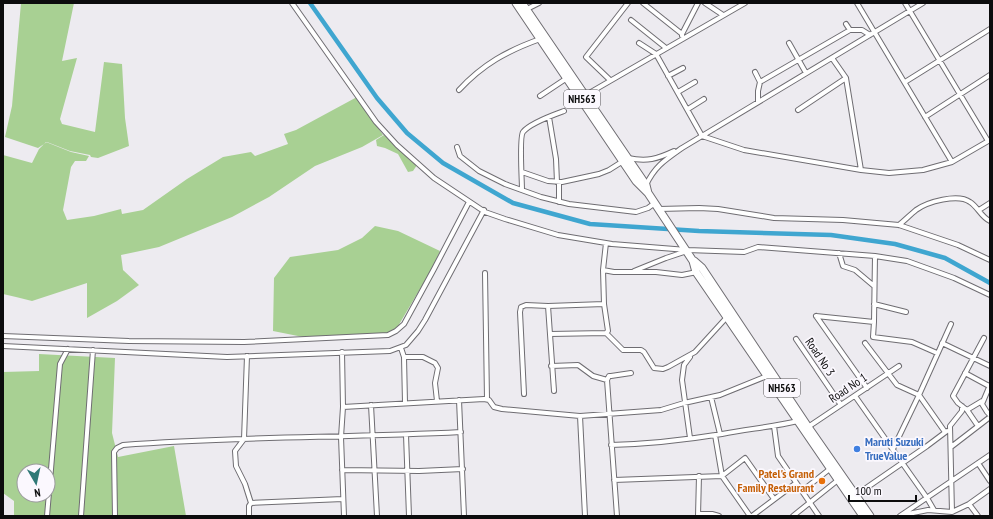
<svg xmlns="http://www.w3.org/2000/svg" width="993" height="519" font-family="'PT Sans Narrow',sans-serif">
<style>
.green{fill:#a8d093;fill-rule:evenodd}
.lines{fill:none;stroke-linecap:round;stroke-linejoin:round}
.canal{stroke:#3fa6d0;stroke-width:4.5}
.minor-casing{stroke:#6f6d72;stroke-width:6}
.trunk-casing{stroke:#6f6d72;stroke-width:9}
.minor{stroke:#fff;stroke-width:4}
.trunk{stroke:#fff;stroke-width:7}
.shop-dot{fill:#3f7fe0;stroke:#fbf8fe;stroke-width:1.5}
.food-dot{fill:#e8710a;stroke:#fbf8fe;stroke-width:1.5}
.labels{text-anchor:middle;stroke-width:3.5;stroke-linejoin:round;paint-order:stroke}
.shield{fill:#fbf8fe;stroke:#545355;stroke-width:1}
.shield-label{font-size:11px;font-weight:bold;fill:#0c0c0d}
.street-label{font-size:12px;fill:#0c0c0d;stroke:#fbf8fe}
.shop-label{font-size:12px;font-weight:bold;fill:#366cbe;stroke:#fbf8fe;text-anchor:start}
.food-label{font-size:12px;font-weight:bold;fill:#c56008;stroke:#fbf8fe;text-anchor:end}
</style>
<rect width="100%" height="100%" fill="#edebf0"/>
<!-- green -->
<path class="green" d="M21,3H74L62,61L77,58L60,119L62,124L95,132L104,62L122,64L125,118L129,146L98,158L91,157L90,155L70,151L47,142L38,148L5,137L12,106Z
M357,97L383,135L362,147L315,166L269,197L232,217L159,247L121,255L123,270L139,285L117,301L87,318V283L32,301L16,297L3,294V155L32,163L39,149L46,142L71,152L89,156L86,161H75L71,167L63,210L67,220L94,216L121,209L122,214L143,210L187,179L223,157L251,152L255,156L288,144L284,134L296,130Z
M384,135L417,165L413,171L408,172L398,154L385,148L377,146L376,140Z
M375,226L398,231L440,251L430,272L394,333L318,340L273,331L274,278L290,257L338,250L362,238Z
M39,354L115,358L112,433L118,457L174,446L186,516H14V501L3,493V372L39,371ZM24,471H48V495H24Z"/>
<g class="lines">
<!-- canal -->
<path class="canal" d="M310,3L377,98L407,133L443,163L513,203L590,224L699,231L831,235L895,244L945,258L990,283"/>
<!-- minor casing -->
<g class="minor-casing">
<path id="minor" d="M292,3L376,122L397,145L434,178L485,212L505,219L558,235L612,244L687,250L744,252L758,247L875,256L907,261L954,278L990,295
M643,3L682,34
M705,3L723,15
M857,3L952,162
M905,3L988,141
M527,9L539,3
M631,20L666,48
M846,24L850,30
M682,36V34L698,3
M639,43L656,54L702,136L744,150L861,170L889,173L923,170L952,162L990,140
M789,43L806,73
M832,58L846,78L861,170
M755,72L760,82
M668,76L683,68
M610,80L586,57L628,3
M905,82L990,29
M459,90C483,64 507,51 540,39
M678,92L695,82
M540,96L567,78
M584,96L745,3
M758,102V91L760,82L850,30H862L870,35
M688,109L704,99
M798,110L846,78
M549,117L556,159L557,182
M925,117L990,75
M457,147L460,156L479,171L505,184L541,197L569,204L636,212L648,208L655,203
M522,172L548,181L562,182L599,174L609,170L628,158C647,162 657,159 674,151
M559,182V202
M646,185C655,166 665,160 682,148L923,3
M522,190C522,180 519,137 523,132C530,123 553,115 564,111
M659,209L699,208L718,209L774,218L843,220L899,225L958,245L990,260
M979,210L990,203
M899,225C905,220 910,215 916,210C927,202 958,193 970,202C978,207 981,217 990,221
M839,253L843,266L855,270L874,286
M603,270L606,243
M634,271L666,258L687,251
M485,273L487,399
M874,304L906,312
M548,306L554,391
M816,316L874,322L875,256
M816,316L867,388
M874,322L873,337L912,342L937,353
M606,333L623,350H641L644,352L654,368L663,369L668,367L695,352L727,317
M550,334L606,333L608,331L604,304L603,270L614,272H656L682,275L697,272
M3,336L129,341L244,342L388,335L396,331L404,324L434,269L469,202
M796,339L841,405
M865,343L897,385L919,395L945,432
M942,343L990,366
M3,346L227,357L390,351L406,345L418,331L425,320L484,210
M401,348L404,357L405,403
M342,352L343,407L484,399L489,400L494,407L502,409L580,416L661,410L684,403L720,395L767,376
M247,356L244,439L235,451L236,466L245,484L251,503
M404,357H423L435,363L438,368L435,383L437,401
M690,357L684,365L682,380L690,438
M551,366L578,365L593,376L607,380
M965,373L989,386
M990,385L982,404L987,412L990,415
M524,394L520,312L521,307L526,305L548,306L604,304
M855,396L927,498L934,510
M711,397L720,434
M459,400L464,516
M371,405L377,516
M962,406V411L950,426L952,512L969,504L990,489
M343,407L341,437L344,516
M967,410L982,401
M580,416L585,516
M774,426L778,456L819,516
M978,426L967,410L958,403L953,396L984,338
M808,427L899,366
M406,435L409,516
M715,435L722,476L750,516
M611,445C648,444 685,440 722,434C747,429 773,427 798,421
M951,447L990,417
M893,449L919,395L951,324
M978,463L990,481
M342,470L419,471L463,469
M614,480L722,476L745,458L774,499
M802,491L831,468
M856,495L927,446L947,431
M969,504L978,516
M698,514H712L719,516
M903,515L928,510L952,512
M47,516L60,364L68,349
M81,516L93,350
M115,516L114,452L117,448L123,445C235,436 348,438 461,432
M249,516V506L251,503L343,499
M617,516L607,380L609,376H611L631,373
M698,516L699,476
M752,516L796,483
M793,516L838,480
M900,516L990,455"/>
</g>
<!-- trunk casing -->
<g class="trunk-casing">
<path id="trunk" d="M516,3L636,181L648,193
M522,3L646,185L648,193L693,261L696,272L863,516
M694,261L702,268L808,427L870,516"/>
</g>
<!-- minor -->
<use href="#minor" class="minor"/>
<!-- trunk -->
<use href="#trunk" class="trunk"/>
</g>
<!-- markers -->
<circle class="shop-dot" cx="857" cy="449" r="4"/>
<circle class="food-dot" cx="822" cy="481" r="4"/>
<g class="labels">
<!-- shield labels -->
<g class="shield">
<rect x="564" y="90" width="36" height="18" rx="3"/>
<rect x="764" y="379" width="36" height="18" rx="3"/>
</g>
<g class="shield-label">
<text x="582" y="103">NH563</text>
<text x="782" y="392">NH563</text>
</g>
<!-- street labels -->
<g class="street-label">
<text transform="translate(820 357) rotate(56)" y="4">Road No 3</text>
<text transform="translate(848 388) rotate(-34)" y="4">Road No 1</text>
</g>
<!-- shop labels -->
<g class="shop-label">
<text x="865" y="446">Maruti Suzuki<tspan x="865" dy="14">TrueValue</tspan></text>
</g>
<!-- food labels -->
<g class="food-label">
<text x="814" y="478">Patel's Grand<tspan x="814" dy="14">Family Restaurant</tspan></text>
</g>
</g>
<!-- border -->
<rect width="993" height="519" fill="none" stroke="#0c0c0d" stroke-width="8"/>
<!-- north arrow -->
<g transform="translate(36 483) rotate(171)"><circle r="19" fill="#fbf8fe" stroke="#9b9a9e"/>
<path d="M0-3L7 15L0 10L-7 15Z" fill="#307977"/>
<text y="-6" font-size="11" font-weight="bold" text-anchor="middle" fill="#0c0c0d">N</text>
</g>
<!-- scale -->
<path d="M849 495v6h67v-6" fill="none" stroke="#0c0c0d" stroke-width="2"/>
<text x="855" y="495" font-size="12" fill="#0c0c0d" stroke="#fbf8fe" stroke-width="3" paint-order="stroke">100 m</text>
</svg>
